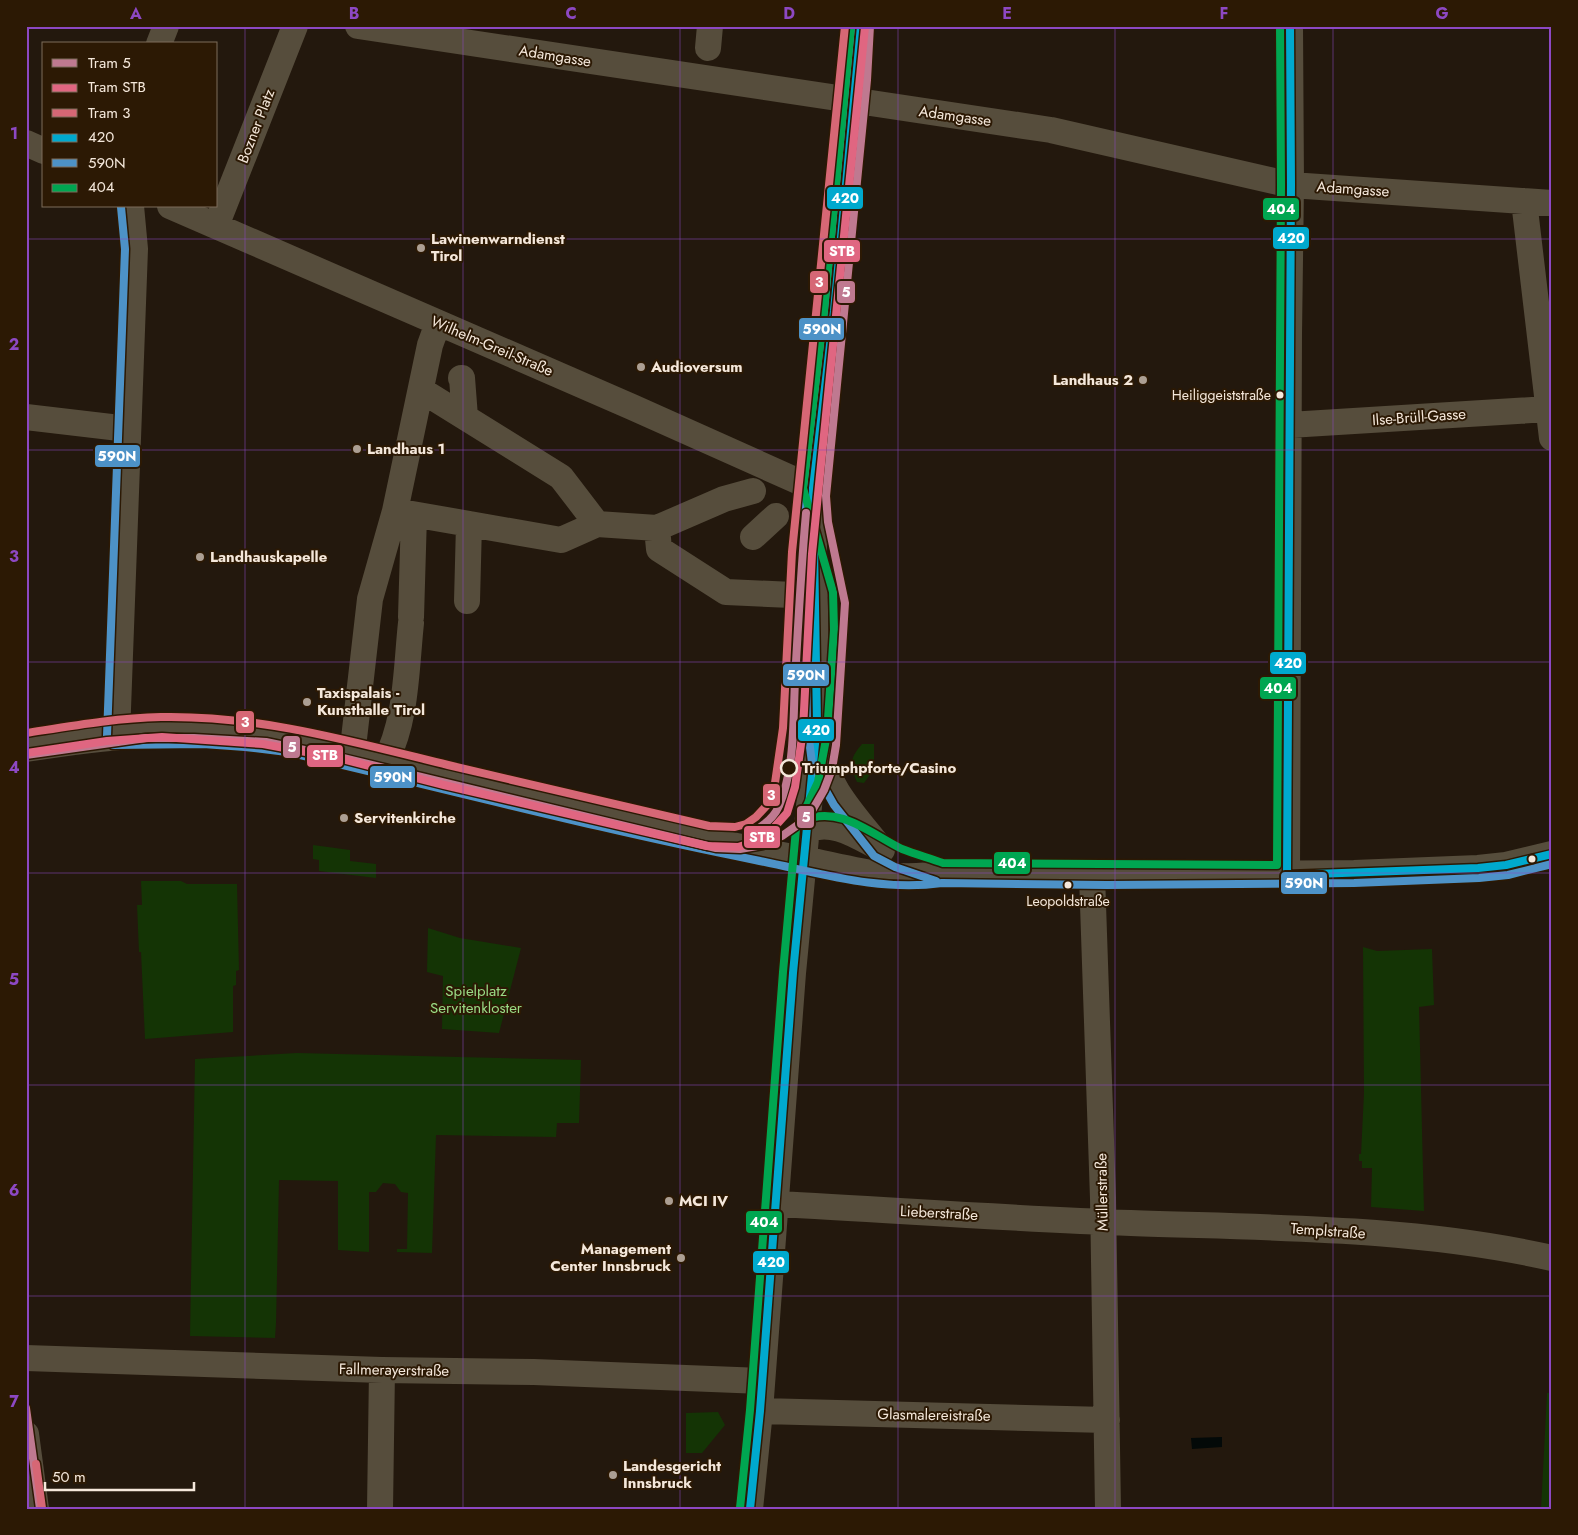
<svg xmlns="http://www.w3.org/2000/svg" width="1578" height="1535" font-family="Jost,sans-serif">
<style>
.green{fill:#143405}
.water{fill:#030908}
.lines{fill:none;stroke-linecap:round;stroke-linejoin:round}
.minor{stroke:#564d3c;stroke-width:26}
.bus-1-casing{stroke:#2c1904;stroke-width:11}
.bus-2-casing{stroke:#2c1904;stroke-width:11}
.bus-3-casing{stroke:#2c1904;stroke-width:11}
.bus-1{stroke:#00a9ce;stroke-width:8}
.bus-2{stroke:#4d92c7;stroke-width:8}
.bus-3{stroke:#00a651;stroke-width:8}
.tram-1-casing{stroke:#2c1904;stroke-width:11}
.tram-2-casing{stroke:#2c1904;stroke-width:11}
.tram-3-casing{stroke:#2c1904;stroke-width:11}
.tram-1{stroke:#bf7990;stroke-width:8}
.tram-2{stroke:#e06681;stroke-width:8}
.tram-3{stroke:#d66775;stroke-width:8}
.grid{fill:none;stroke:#8d48c3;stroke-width:1;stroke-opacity:0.55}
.poi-dot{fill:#ac9f93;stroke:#2c1904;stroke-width:2}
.bus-dot{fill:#f5e8db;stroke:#2c1904;stroke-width:2}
.stop-dot{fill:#2c1904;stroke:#f5e8db;stroke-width:2.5}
.labels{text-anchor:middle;stroke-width:4;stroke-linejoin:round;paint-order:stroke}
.bus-label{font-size:14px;fill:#f5e8db;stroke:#2c1904;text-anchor:end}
.street-label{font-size:15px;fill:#f5e8db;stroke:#2c1904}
.poi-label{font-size:15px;font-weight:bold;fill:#f5e8db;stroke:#2c1904;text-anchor:start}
.stop-label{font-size:15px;font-weight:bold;fill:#f5e8db;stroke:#2c1904;text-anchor:start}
.park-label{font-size:15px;fill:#99db86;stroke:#2c1904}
.line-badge{stroke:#2c1904;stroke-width:2}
.badge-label{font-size:14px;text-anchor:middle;font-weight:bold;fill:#fff}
.neatline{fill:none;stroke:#8d48c3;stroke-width:2}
.grid-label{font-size:16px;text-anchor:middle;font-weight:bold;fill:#8d48c3}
</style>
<rect width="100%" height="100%" fill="#23180d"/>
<!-- green -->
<path class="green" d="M835,616L838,618V624L833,719L830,727L828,725Z
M862,744H874V769L864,783L857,782C849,764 850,758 862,744Z
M313,845L350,850V861L376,864V878L319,871V860L313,859Z
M141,881H181L187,884H237L239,970L236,971V985L233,986V1032L145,1039L141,952H139L137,905H142Z
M428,928L460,938L521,948L499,1033L442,1029L443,976L427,972Z
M1363,947L1377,951L1432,949L1434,1005L1419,1007L1424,1211L1371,1207L1372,1168H1362V1161H1359V1154H1361L1364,1093Z
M297,1053L581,1060L579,1123H557L556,1137L436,1135L432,1253L397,1252V1249H407L408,1193L401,1192L395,1184L383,1183L376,1192H369V1252L338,1250V1181L279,1180L276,1323L275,1338L190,1336L195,1059Z
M1547,1393H1552V1509H1541Z
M718,1412L725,1425L702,1453H686V1413Z"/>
<!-- water -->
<path class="water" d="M1222,1437V1447L1192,1449L1191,1438Z"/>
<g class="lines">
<!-- minor -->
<path class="minor" d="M358,26L1051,130L1291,185L1552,203
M159,44L166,26
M708,48L710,26
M26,143L44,151
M1524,201L1552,438
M170,206L632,407L813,488
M216,226L295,26
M461,378H462L465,417
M421,390L561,477L597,524
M26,417L128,429
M1289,425L1548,409
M395,511L561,540L597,524L657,528L724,499L753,491
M657,528L659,549L726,592L815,596
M753,537L776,516
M467,601L469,524
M411,617L414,515
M117,736L135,249L131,206
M819,745C825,786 857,818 882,850
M26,749C104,737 171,729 250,737C315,743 379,763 442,778C522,798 603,816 683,835C723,844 763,851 803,859C849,868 894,883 941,873L1107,875L1354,873L1478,868L1506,865L1552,854
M352,756L370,599L395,511L430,345L438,323
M384,764C407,722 406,669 411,623
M806,830C831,820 852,833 874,845
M1092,875L1103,1198L1108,1509
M1287,875L1289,335L1291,185L1290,26
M776,1204C894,1210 1013,1219 1131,1223C1271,1228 1414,1227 1552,1258
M26,1358L382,1370L534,1372L762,1381
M760,1411L1107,1420
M26,1434L36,1509
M380,1509L382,1370
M750,1509L760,1411L793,973L817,723L813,488L834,311L861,26"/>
<!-- bus-1 casing -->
<g class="bus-1-casing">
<path id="bus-1" d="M1287,875L1291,185L1290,26
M1287,875L1478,868L1506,865L1552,854
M750,1509L760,1411L793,973L817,723L813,488L834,311L861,26"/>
</g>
<!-- bus-2 casing -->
<g class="bus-2-casing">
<path id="bus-2" d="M851,26L824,310L803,487L807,724L812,763L825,789L834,805L874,856L895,867L936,881
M121,207L125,249L107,736L109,741L113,745L203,744L245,747L287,752C443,788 598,829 755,860C817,872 878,892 942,883L1107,885L1354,883L1479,878L1508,875L1552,864"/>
</g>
<!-- bus-3 casing -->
<g class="bus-3-casing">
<path id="bus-3" d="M802,821C839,804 871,834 902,849C915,854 929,858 943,863L1277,865L1281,185L1280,26
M740,1508L750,1410L783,972L796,829L818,782L827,734L834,630L833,592L803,488L824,310L851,26"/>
</g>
<!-- bus-1 -->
<use href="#bus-1" class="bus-1"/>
<!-- bus-2 -->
<use href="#bus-2" class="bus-2"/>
<!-- bus-3 -->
<use href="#bus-3" class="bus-3"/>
<!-- tram-1 casing -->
<g class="tram-1-casing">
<path id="tram-1" d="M26,755L146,738H194L266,742L343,758L716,848L740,849L763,845L782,836L799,824L813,809L824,790L832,769L836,745L845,603L828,522L826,496L867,80L870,26
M752,832C763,826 774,818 779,806C795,768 793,721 795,681C798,625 801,569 806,513
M26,1408L40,1509"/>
</g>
<!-- tram-2 casing -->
<g class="tram-2-casing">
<path id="tram-2" d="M27,753L107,741L162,737L263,744L338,758L444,785L707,846L738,847L754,842L768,834L787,813L795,787L803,730L812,554L865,27"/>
</g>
<!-- tram-3 casing -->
<g class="tram-3-casing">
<path id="tram-3" d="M26,733C71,726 116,718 161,717C259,715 354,742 448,765C535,786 622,806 709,826L735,827L746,824L756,817L769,803L775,783L783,728L792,552L845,26
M36,1464L42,1508"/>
</g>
<!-- tram-1 -->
<use href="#tram-1" class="tram-1"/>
<!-- tram-2 -->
<use href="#tram-2" class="tram-2"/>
<!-- tram-3 -->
<use href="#tram-3" class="tram-3"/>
</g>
<!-- grid -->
<path class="grid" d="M245,26V1509M463,26V1509M680,26V1509M898,26V1509M1115,26V1509M1333,26V1509M26,239H1552M26,450H1552M26,662H1552M26,873H1552M26,1085H1552M26,1296H1552"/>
<!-- markers -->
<g class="poi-dot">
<circle cx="421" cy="248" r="5"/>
<circle cx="641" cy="367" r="5"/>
<circle cx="1143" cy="380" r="5"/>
<circle cx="357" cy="449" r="5"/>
<circle cx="200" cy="557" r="5"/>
<circle cx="307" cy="702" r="5"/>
<circle cx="344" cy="818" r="5"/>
<circle cx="669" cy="1201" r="5"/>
<circle cx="681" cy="1258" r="5"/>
<circle cx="613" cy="1475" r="5"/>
</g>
<g class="bus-dot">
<circle cx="1280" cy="395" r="4.5"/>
<circle cx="1532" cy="859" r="4.5"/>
<circle cx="1068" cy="885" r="4.5"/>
</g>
<circle class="stop-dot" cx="789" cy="768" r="8"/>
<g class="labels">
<!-- bus labels -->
<g class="bus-label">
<text x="1271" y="400">Heiliggeiststraße</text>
<text x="1068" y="906" text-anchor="middle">Leopoldstraße</text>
</g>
<!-- street labels -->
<g class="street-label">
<text transform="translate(555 56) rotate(9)" y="5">Adamgasse</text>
<text transform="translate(955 116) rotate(8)" y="5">Adamgasse</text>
<text transform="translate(256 126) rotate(-69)" y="5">Bozner Platz</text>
<text transform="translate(1353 189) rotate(4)" y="5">Adamgasse</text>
<text transform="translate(492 346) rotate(23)" y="5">Wilhelm-Greil-Straße</text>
<text transform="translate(1419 417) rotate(-4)" y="5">Ilse-Brüll-Gasse</text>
<text transform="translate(1102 1192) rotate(-91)" y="5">Müllerstraße</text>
<text transform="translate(939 1213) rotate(3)" y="5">Lieberstraße</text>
<text transform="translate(1328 1231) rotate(4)" y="5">Templstraße</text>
<text transform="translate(394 1370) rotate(1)" y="5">Fallmerayerstraße</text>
<text transform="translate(934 1415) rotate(1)" y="5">Glasmalereistraße</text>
</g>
<!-- poi labels -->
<g class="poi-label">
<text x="431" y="244">Lawinenwarndienst<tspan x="431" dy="17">Tirol</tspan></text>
<text x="651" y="372">Audioversum</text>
<text x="1133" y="385" text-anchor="end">Landhaus 2</text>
<text x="367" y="454">Landhaus 1</text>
<text x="210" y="562">Landhauskapelle</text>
<text x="317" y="698">Taxispalais -<tspan x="317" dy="17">Kunsthalle Tirol</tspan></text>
<text x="354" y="823">Servitenkirche</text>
<text x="679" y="1206">MCI IV</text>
<text x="671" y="1254" text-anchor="end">Management<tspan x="671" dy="17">Center Innsbruck</tspan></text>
<text x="623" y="1471">Landesgericht<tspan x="623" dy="17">Innsbruck</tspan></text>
</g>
<!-- stop labels -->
<g class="stop-label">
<text x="802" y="773">Triumphpforte/Casino</text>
</g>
<!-- park labels -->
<g class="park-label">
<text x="476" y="996">Spielplatz<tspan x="476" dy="17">Servitenkloster</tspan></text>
</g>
</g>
<g class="line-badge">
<rect x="826" y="186" width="38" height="24" rx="5" fill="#00a9ce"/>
<rect x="1262" y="197" width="38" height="24" rx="5" fill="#00a651"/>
<rect x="1272" y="226" width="38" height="24" rx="5" fill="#00a9ce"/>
<rect x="823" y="239" width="38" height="24" rx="5" fill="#e06681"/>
<rect x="809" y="270" width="20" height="24" rx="5" fill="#d66775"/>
<rect x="836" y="280" width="20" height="24" rx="5" fill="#bf7990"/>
<rect x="798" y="317" width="47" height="24" rx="5" fill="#4d92c7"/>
<rect x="94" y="444" width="47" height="24" rx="5" fill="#4d92c7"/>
<rect x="1269" y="651" width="38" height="24" rx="5" fill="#00a9ce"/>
<rect x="782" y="663" width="48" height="24" rx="5" fill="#4d92c7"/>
<rect x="1259" y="676" width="38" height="24" rx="5" fill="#00a651"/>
<rect x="235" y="710" width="20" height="24" rx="5" fill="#d66775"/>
<rect x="797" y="718" width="38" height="24" rx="5" fill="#00a9ce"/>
<rect x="282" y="735" width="19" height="24" rx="5" fill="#bf7990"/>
<rect x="306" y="744" width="38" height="24" rx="5" fill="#e06681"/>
<rect x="369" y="765" width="47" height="24" rx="5" fill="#4d92c7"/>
<rect x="762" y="783" width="19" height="24" rx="5" fill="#d66775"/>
<rect x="796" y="805" width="19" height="24" rx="5" fill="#bf7990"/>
<rect x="743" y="825" width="38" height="24" rx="5" fill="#e06681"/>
<rect x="993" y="851" width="38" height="24" rx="5" fill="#00a651"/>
<rect x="1280" y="871" width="48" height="24" rx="5" fill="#4d92c7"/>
<rect x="745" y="1210" width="38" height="24" rx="5" fill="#00a651"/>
<rect x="752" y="1250" width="38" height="24" rx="5" fill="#00a9ce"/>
</g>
<g class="badge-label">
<text x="845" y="203">420</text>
<text x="1281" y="214">404</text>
<text x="1291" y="243">420</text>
<text x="842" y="256">STB</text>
<text x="819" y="287">3</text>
<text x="846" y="297">5</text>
<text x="822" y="334">590N</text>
<text x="117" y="461">590N</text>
<text x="1288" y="668">420</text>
<text x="806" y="680">590N</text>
<text x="1278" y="693">404</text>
<text x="245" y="727">3</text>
<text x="816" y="735">420</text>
<text x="292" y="752">5</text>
<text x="325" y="760">STB</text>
<text x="393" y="782">590N</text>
<text x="771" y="800">3</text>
<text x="806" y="822">5</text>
<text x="762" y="842">STB</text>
<text x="1012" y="868">404</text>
<text x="1304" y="888">590N</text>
<text x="764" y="1227">404</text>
<text x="771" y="1267">420</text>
</g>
<!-- border -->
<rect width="1578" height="1535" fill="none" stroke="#2c1904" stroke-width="55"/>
<!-- legend -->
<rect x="42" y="42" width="175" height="165" fill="#2c1904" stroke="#7c6c5a"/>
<rect x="52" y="59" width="25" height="8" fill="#bf7990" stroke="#7c6c5a"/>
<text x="88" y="68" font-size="15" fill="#f5e8db">Tram 5</text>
<rect x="52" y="84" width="25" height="8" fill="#e06681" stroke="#7c6c5a"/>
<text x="88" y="92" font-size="15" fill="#f5e8db">Tram STB</text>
<rect x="52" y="109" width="25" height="8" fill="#d66775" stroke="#7c6c5a"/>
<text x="88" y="118" font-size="15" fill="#f5e8db">Tram 3</text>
<rect x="52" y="134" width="25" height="8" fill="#00a9ce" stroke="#7c6c5a"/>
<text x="88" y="142" font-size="15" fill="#f5e8db">420</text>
<rect x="52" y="159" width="25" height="8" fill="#4d92c7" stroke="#7c6c5a"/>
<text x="88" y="168" font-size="15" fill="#f5e8db">590N</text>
<rect x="52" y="184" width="25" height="8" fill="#00a651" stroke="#7c6c5a"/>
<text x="88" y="192" font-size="15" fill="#f5e8db">404</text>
<!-- scale -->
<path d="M45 1482v8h149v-8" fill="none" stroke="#f5e8db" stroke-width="2.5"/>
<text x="52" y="1482" font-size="15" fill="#f5e8db" stroke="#2c1904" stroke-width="4" paint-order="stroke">50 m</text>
<rect x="28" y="28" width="1522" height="1480" class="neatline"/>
<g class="grid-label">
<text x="136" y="19">A</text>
<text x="354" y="19">B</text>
<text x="571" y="19">C</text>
<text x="789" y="19">D</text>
<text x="1007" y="19">E</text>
<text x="1224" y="19">F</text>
<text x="1442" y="19">G</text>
<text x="14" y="139">1</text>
<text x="14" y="350">2</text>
<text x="14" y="562">3</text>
<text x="14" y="773">4</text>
<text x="14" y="985">5</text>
<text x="14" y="1196">6</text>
<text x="14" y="1407">7</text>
</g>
</svg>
